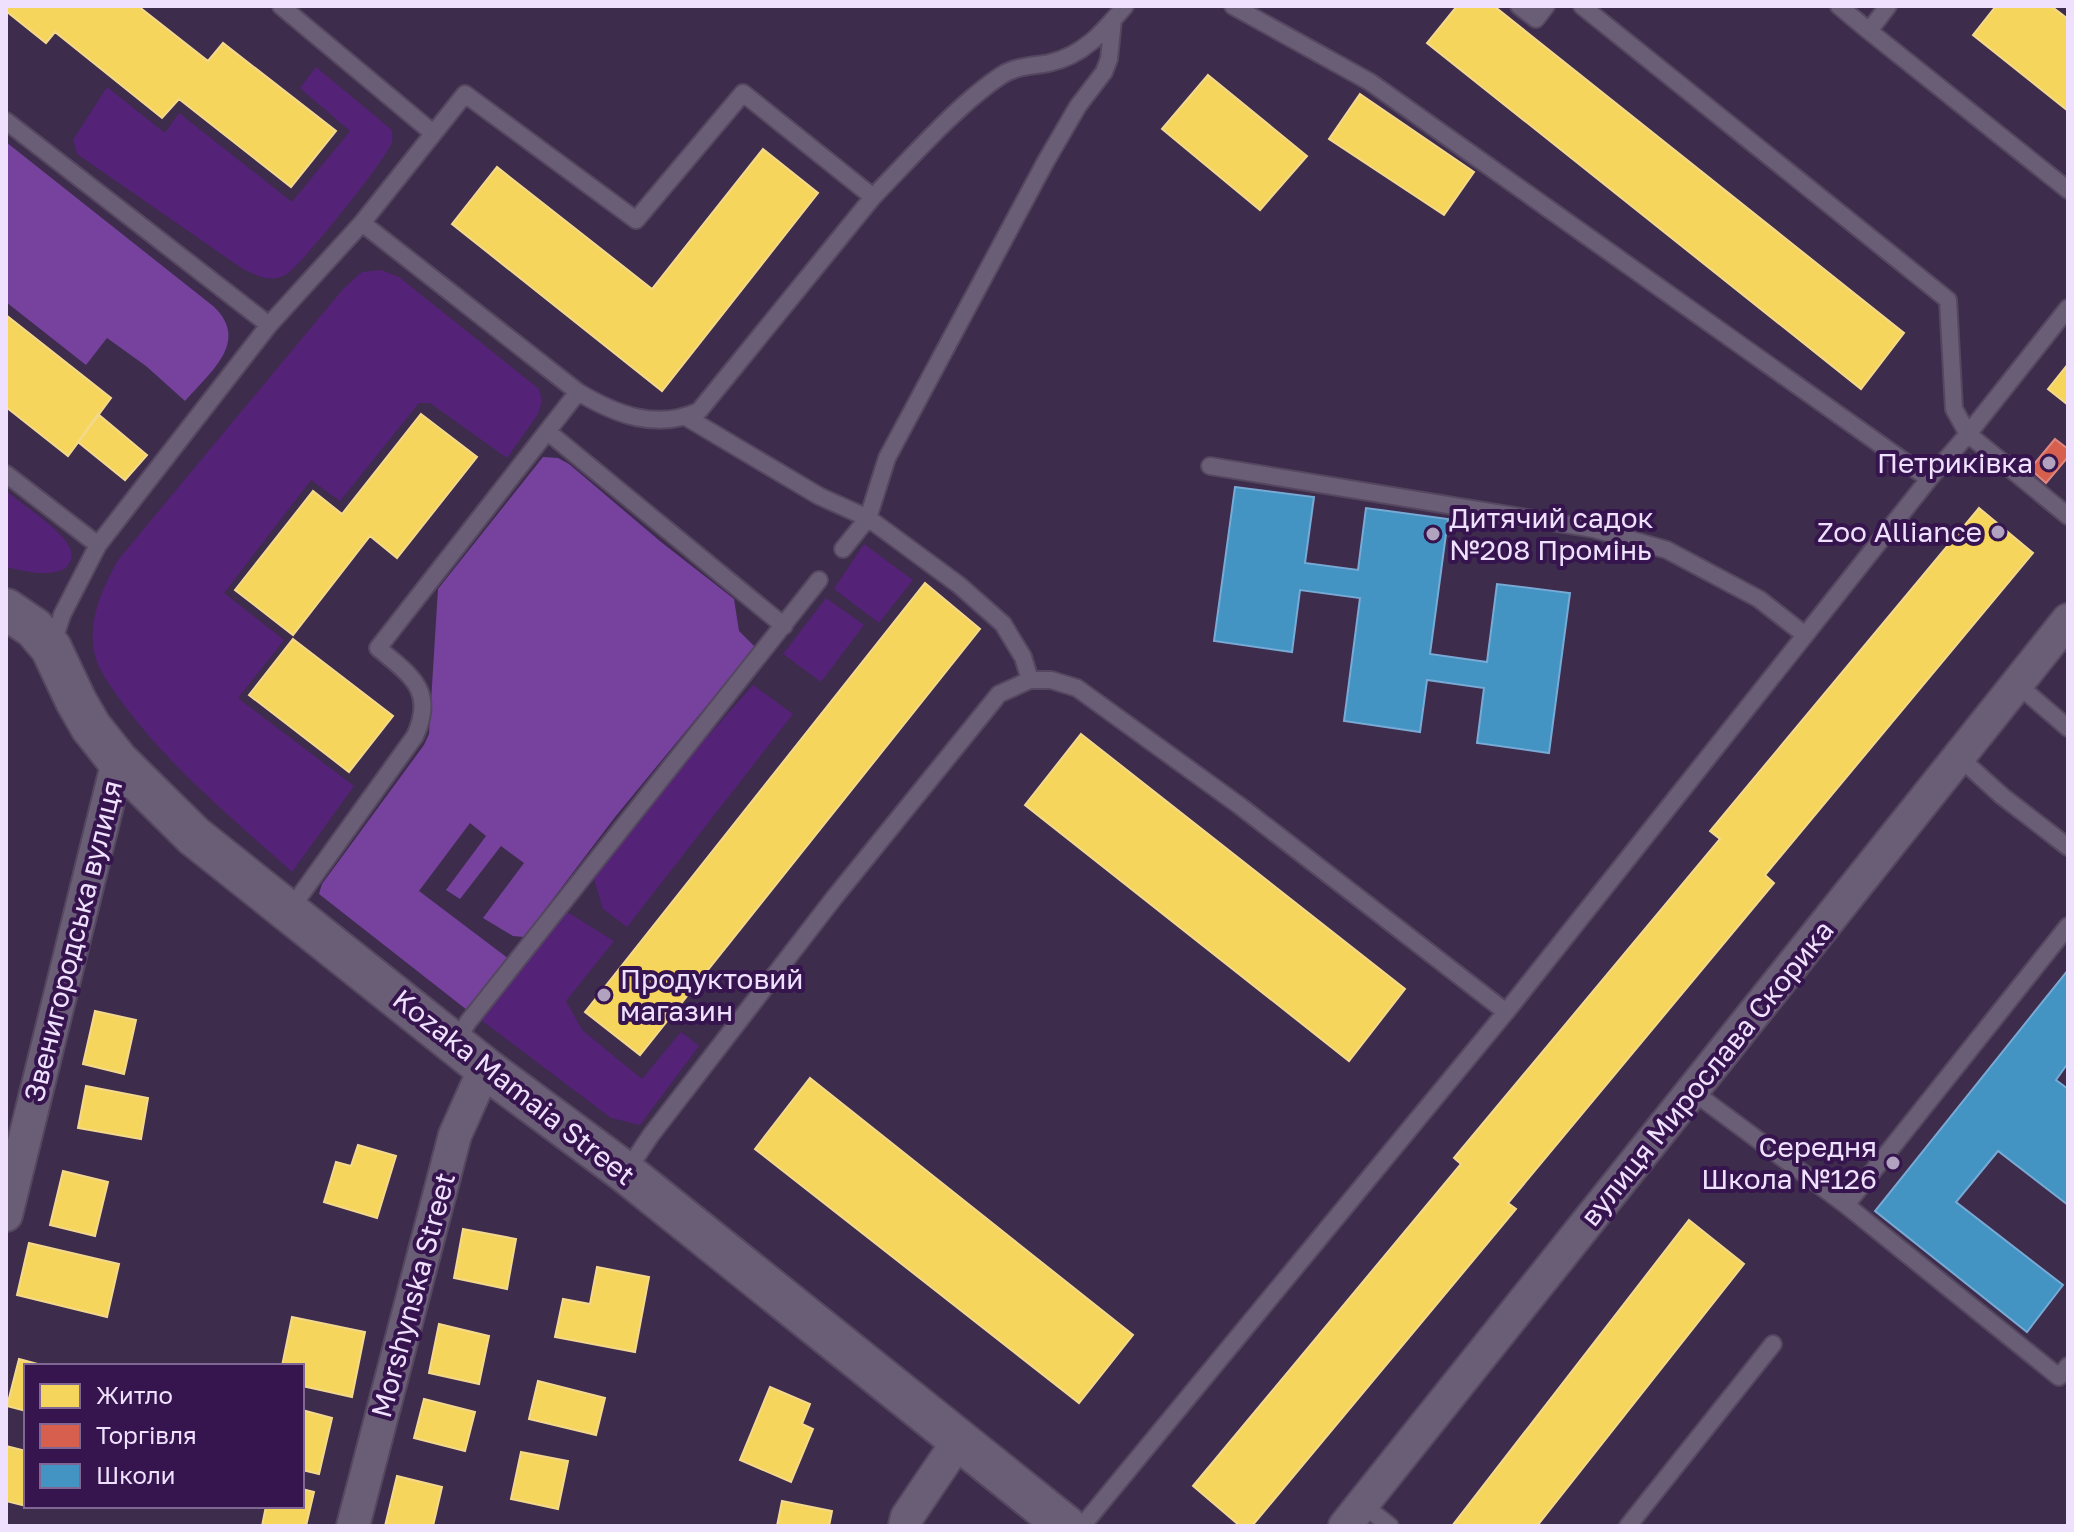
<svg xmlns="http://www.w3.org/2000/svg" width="2074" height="1532" font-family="'Golos Text',sans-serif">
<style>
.green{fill:#542276}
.forest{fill:#76429e}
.homes{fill:#f6d55c;stroke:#f4d98d;stroke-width:2}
.shops{fill:#d6604d;stroke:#de8782;stroke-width:2}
.schools{fill:#4393c3;stroke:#77aad5;stroke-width:2}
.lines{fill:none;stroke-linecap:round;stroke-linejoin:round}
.service-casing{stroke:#554760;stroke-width:20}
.minor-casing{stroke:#554760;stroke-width:36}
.tertiary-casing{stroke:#554760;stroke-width:44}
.service{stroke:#6a5d76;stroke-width:16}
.minor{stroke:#6a5d76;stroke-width:32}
.tertiary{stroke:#6a5d76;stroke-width:40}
.poi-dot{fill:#b1a2c0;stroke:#36144e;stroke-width:3}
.labels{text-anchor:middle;stroke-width:8;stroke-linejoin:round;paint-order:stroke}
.poi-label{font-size:28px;fill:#efe1fe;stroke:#36144e;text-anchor:end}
.street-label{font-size:28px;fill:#efe1fe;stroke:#36144e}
</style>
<rect width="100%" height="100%" fill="#3e2c4c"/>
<!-- green -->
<path class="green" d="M316,67L392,130C392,134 393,138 392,142C387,159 302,264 287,274C271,284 254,275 240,267L77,154L73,140L107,87L165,133L179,113L292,202L350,131L300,88Z
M381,270L399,277L539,389L542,401L538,414L507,458L430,403H419L340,501L311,480L224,593L284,640L238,698L354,786L292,872C233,819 172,769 124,705C113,689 98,671 94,652C88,619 103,587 118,560L343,289L362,272Z
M6,491C22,504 67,533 71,551C73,558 70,563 66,568C48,578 24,571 6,567Z
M864,544L913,580L879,623L834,589Z
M826,598L864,625L821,682L783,654Z
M753,685L793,714L627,927L603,909L593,876L662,788Z
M567,912L614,941L566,1001L582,1030L642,1079L681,1032L699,1046L640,1125L611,1118L481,1020Z"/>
<!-- forest -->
<path class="forest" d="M6,142L213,306C251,341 210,372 185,401L146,366L107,338L86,365L6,302Z
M543,457L558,458L569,464L661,542L734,599L739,631L755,647L615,817L524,937L513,936L483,918L524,863L501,846L460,899L446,890L486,836L470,823L419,891L509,959L467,1010L319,894L322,884L424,745L429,734L438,589Z"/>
<!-- homes -->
<path class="homes" d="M6,6H138L208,61L223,43L336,131L291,187L179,99L162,118L55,32L46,43L6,11Z
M1457,6H1494L1904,333L1861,389L1427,43Z
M1996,6H2051L2068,19V111L1973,35Z
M1208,75L1307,156L1260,210L1162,129Z
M1360,94L1474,172L1444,215L1329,139Z
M763,149L818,193L662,391L452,224L497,167L652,289Z
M6,315L111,398L68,456L6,407Z
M2068,364V405L2048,389Z
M98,414L147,455L125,480L78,442Z
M421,414L477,457L397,558L370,536L293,635L235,590L313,491L342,514Z
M1979,508L2033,553L1765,875L1774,883L1508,1203L1516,1209L1252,1526H1240L1193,1486L1461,1164L1454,1158L1720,839L1710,831Z
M925,583L980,629L640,1055L585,1012Z
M293,639L393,716L349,772L249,695Z
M1081,734L1405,989L1349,1061L1025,805Z
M95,1011L136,1020L124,1074L83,1064Z
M810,1078L1133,1335L1079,1403L755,1149Z
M86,1086L148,1098L141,1139L78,1128Z
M358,1145L396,1156L377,1218L324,1202L336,1162L351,1166Z
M63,1171L108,1182L95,1236L50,1225Z
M1689,1220L1744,1264L1537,1526H1452Z
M463,1229L516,1239L507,1289L454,1278Z
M29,1243L119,1264L107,1317L17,1295Z
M597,1267L649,1277L635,1352L555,1337L563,1299L590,1304Z
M292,1317L365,1332L352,1397L302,1386V1366H282Z
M439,1324L489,1336L479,1384L429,1373Z
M19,1359L45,1366H26V1411L7,1406Z
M538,1381L605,1398L596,1435L529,1419Z
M770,1387L810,1404L802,1424L813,1429L791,1482L740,1460Z
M424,1399L475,1412L465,1451L414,1438Z
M302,1410L332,1418L319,1474L302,1470Z
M6,1446L26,1451V1506L6,1501Z
M521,1452L568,1461L558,1509L511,1499Z
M397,1476L442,1487L433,1526H385Z
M302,1489L314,1492L306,1526H262L266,1506H302Z
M782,1501L832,1511L829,1526H777Z"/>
<!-- shops -->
<path class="shops" d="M2055,439L2068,449V457L2046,483L2030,469Z"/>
<!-- schools -->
<path class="schools" d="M1235,487L1314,497L1305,563L1358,570L1366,508L1448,519L1430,654L1487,662L1497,584L1570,593L1549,753L1477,743L1484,688L1427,680L1420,732L1344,721L1360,598L1300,590L1292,652L1214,641Z
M2068,970V1063L2056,1080L2068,1089V1205L1998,1151L1956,1202L2063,1285L2027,1332L1875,1211Z"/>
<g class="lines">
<!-- service casing -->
<g class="service-casing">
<path id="service" d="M281,6L433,133
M1233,6L1370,82L1929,479L1968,434L2068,516
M1519,6L1536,19L1546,6
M1582,6L1948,300L1954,409L1968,434L2068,308
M1839,6L1869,31L1888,6
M1869,31L2068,190
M6,121L269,325
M873,197C910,159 959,103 1002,75C1016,66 1033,66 1049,63C1083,56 1103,32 1125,6
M362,223L578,392
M686,417L819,496L868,518L959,585L1003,624L1023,657L1030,680
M548,432L784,626
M1210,466L1594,529L1667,550L1759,599L1805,635
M6,474L98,545
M843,549L868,518L887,458L1046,161L1078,106L1104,72L1109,59L1113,20
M52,646L62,615L98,545L269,325L362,223L465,94L636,220L743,93L873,197L699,411C656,431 615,414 578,392L378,648C410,675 436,690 415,736L289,911
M2017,684L2068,728
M1959,757L2002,796L2068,847
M455,1044L468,1022L819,580
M1692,1091L1846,1205L2068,926
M626,1172L651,1135L834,898L999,694L1030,680H1051L1077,688L1240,806L1506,1012L1929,479
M1846,1205L2059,1377L2068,1366
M1362,1504L1390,1526
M1082,1526L1506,1012
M1628,1526L1773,1344"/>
</g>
<!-- minor casing -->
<g class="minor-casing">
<path id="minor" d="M6,1215L118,761
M353,1526L455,1135L485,1068
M905,1526L907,1517L959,1440
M1345,1526L2068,620"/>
</g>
<!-- tertiary casing -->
<g class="tertiary-casing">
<path id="tertiary" d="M6,609L34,628L51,648L76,701L91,727L118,761L194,836L485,1068L625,1172L1066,1526"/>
</g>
<!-- service -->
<use href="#service" class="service"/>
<!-- minor -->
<use href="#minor" class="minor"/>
<!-- tertiary -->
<use href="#tertiary" class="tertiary"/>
</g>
<!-- markers -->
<g class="poi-dot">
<circle cx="2049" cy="463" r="8"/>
<circle cx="1998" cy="532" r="8"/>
<circle cx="1433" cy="534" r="8"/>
<circle cx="604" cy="995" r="8"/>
<circle cx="1893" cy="1163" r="8"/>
</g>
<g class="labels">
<!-- poi labels -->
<g class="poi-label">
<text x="2033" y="473">Петриківка</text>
<text x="1449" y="528" text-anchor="start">Дитячий садок<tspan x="1449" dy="32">№208 Промінь</tspan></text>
<text x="1982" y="542">Zoo Alliance</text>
<text x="620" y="989" text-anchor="start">Продуктовий<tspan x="620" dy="32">магазин</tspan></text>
<text x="1877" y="1157">Середня<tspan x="1877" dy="32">Школа №126</tspan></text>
</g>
<!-- street labels -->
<g class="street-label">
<text transform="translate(73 941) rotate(-76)" y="10">Звенигородська вулиця</text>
<text transform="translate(1707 1073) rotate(-51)" y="10">вулиця Мирослава Скорика</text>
<text transform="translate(514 1087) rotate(38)" y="10">Kozaka Mamaia Street</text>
<text transform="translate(413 1295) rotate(-75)" y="10">Morshynska Street</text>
</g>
</g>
<!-- border -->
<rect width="2074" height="1532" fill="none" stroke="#efe1fe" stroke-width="16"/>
<!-- legend -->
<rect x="24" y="1364" width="280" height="144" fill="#36144e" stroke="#806694" stroke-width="2"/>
<rect x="40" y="1384" width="40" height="24" fill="#f6d55c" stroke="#806694" stroke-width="2"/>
<text x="96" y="1404" font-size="24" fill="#efe1fe">Житло</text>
<rect x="40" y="1424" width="40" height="24" fill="#d6604d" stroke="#806694" stroke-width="2"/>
<text x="96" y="1444" font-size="24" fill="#efe1fe">Торгівля</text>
<rect x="40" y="1464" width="40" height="24" fill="#4393c3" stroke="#806694" stroke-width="2"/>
<text x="96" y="1484" font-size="24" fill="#efe1fe">Школи</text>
</svg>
